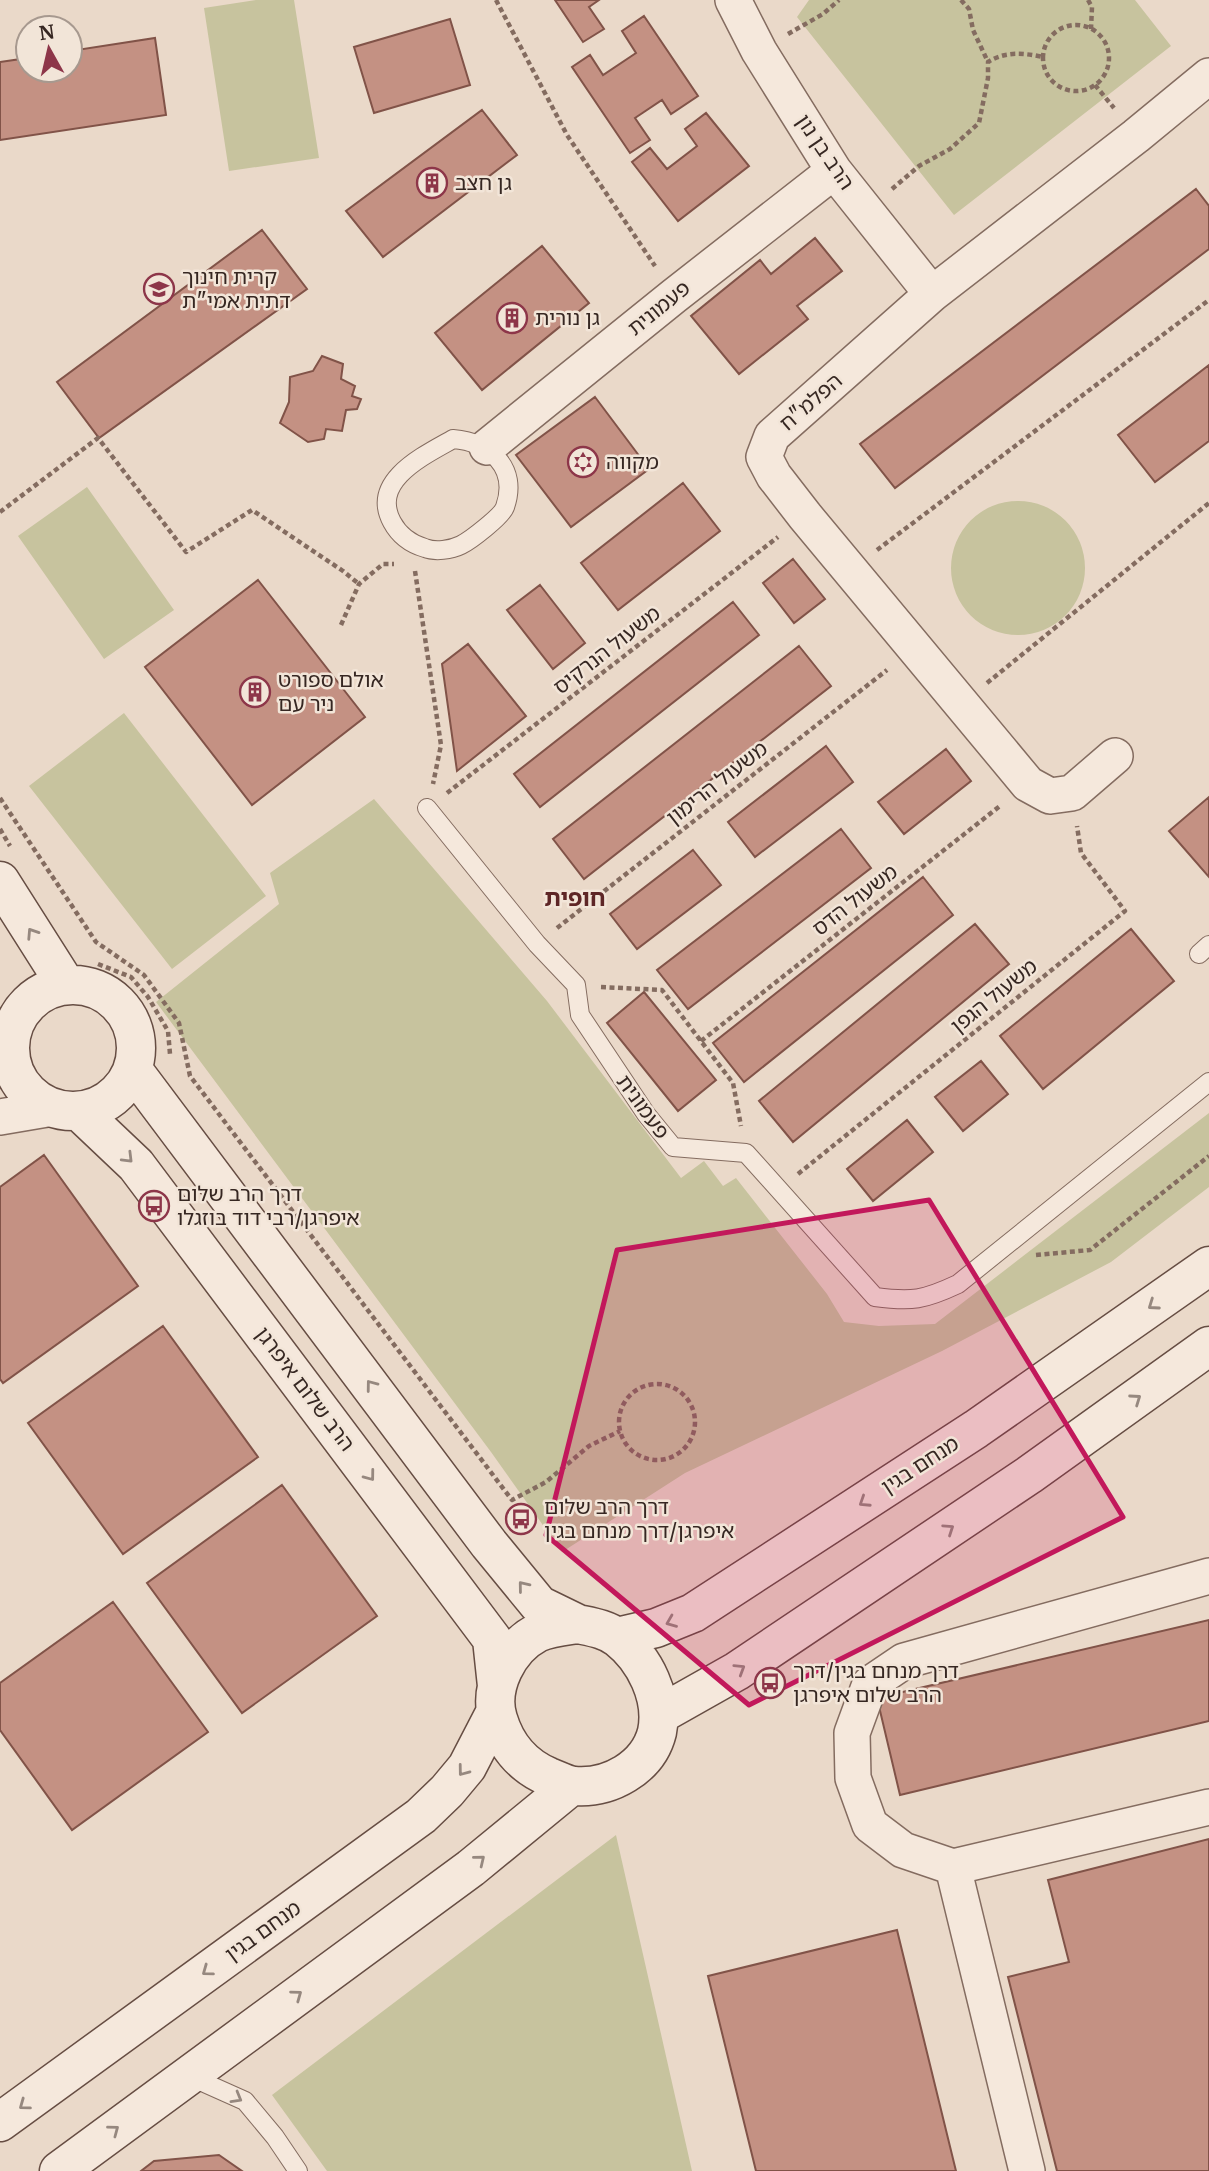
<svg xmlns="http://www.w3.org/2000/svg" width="1209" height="2171" font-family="Merriweather,'Noto Sans Hebrew',serif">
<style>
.green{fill:#c7c39e}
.building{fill:#c49183;stroke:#815348;stroke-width:2}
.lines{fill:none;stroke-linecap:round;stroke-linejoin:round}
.lane-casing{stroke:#846c60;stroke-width:20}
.street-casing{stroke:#846c60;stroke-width:38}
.secondary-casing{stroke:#664d43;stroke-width:41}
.path{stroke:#846c60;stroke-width:4.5;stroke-dasharray:5 3.5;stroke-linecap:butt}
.lane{stroke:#f5e8dc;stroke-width:18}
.street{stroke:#f5e8dc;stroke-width:35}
.secondary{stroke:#f5e8dc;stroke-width:38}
.oneway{stroke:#96887f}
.marked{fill:#c2185b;fill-opacity:0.2;stroke:#c2185b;stroke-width:5;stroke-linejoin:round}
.labels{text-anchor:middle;stroke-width:5;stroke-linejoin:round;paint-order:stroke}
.street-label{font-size:21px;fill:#362722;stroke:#f2e5d8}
.poi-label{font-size:21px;fill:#362722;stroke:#f2e5d8;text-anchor:start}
.neighbourhood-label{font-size:23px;font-weight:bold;fill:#5e2626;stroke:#f2e5d8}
</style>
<rect width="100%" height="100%" fill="#ead9c9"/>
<!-- green -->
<path class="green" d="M256,0H294L319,158L229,171L204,8Z
M809,0H1135L1171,46L954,215L797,17Z
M87,487L174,610L104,659L18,536Z
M951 568a67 67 0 1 1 134 0a67 67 0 1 1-134 0Z
M124,713L266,896L172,969L29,786Z
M374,799L547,1001L681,1178L704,1161L723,1186L736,1178L827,1294L844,1322L879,1326L935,1324L1209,1113V1187L1111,1262L942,1351L685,1473L562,1552L491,1452L156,1002L279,904L270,873Z
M616,1835L692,2171H327L272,2095Z"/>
<!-- building -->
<path class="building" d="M555,0H599L589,7L604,29L583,42Z
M644,16L698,96L671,114L662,100L635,118L650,140L630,153L572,67L590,55L603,75L636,53L622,31Z
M450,19L470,85L374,113L354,47Z
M155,38L166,115L0,140V62L28,58V70H70V51Z
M482,110L517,155L383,257L346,211Z
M706,113L749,166L678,221L632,162L650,148L667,169L697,146L685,129Z
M1196,189L1209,206V249L895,488L860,444Z
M262,230L307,289L99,438L57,382Z
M815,238L842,271L797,306L808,319L739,374L691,316L760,260L771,274Z
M542,246L589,303L482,390L435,333Z
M322,356L343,364L341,379L355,386L352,396L361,399L357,409L346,410L342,431L326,429L324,439L308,442L280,423L289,402L290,377L313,371Z
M1209,365V441L1155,482L1118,435Z
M595,397L649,469L571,527L516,455Z
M683,483L720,531L618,610L581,563Z
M793,559L825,599L794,623L763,583Z
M258,580L365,717L252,805L145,667Z
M540,585L585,643L553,669L507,610Z
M733,602L759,635L540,807L514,774Z
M468,644L526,716L457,771L442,664Z
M799,646L831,686L584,879L553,839Z
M826,746L853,782L755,857L728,822Z
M946,749L971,781L904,834L878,802Z
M1209,797V877L1169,831Z
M841,829L871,868L688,1009L657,970Z
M693,850L721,885L637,949L610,914Z
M923,877L953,915L744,1082L713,1043Z
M975,924L1009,964L793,1142L759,1101Z
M1131,929L1174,981L1043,1089L1000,1036Z
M644,992L716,1080L678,1111L607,1023Z
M981,1061L1008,1094L963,1131L935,1097Z
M907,1120L933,1152L873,1201L847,1169Z
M44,1155L138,1286L3,1383L0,1379V1187Z
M163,1326L258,1457L123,1554L28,1423Z
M282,1485L377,1616L242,1713L147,1583Z
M113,1602L208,1732L72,1830L0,1730V1683Z
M1209,1620V1721L900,1795L877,1698Z
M1209,1839V2171H1057L1008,1977L1069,1962L1048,1880Z
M897,1930L956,2171H756L708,1976Z
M219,2155L242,2171H141L154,2161Z"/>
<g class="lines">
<!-- lane casing -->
<g class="lane-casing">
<path id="lane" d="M453,439C489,442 519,467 505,507C502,516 471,540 461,545C451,550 435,552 425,548C411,544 399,535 392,522C370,481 423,456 453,439Z
M427,808L537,944L576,985L580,1015L646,1114L673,1147L746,1153L875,1297C912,1302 924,1300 958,1284L1209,1082
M1199,954L1209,945
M187,2083L198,2080L245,2101L275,2137L298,2171"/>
</g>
<!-- street casing -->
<g class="street-casing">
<path id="street" d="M733,0L759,51L834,171L932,294
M487,447L674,296L834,171
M1115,756L1072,793L1050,796L1028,784L805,516L774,476L764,457L772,436L932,294L1136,136L1209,76
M0,1064L10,1054
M0,1117L53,1108
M1209,1576L904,1661L870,1684L852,1733L853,1778L870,1825L903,1850L953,1867L1209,1807
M953,1867L1027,2171"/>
</g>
<!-- secondary casing -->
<g class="secondary-casing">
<path id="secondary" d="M0,881L66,985
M10 1048a63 63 0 1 1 126 0a63 63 0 1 1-126 0Z
M133,1070L489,1544L539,1605L578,1624
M79,1111L136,1165L492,1639L497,1686
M578,1624C592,1627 606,1629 618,1638C645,1659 664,1698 657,1732C648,1768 609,1789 574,1786C566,1785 557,1780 549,1777C523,1766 506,1746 498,1719C488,1688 508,1648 537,1633C550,1627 564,1626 578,1624Z
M617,1637L656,1628L693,1613L976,1429L1209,1266
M659,1715L737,1671L1029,1475L1209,1346
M0,2122L421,1816L447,1791L467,1767L496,1711
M59,2171L471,1868L571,1786"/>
</g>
<!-- path -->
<path class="path" d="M496,0L567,135L655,266
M961,0L969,9L973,30L988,62
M1088,0L1092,7L1091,29
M1043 58a33 33 0 1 1 66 0a33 33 0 1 1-66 0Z
M788,34L823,14L839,0
M1095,85L1114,108
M892,189L919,166L950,149L979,123L988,78V62C1005,51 1024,53 1043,57
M0,512L98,438L186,552L252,510L343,571L359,584
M877,550L1209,300
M415,571L441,745L433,784
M341,625L359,584L383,564H394
M987,683L1209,503
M447,793L778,537
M0,798L96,942L144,975L179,1023L190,1076L512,1500L546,1482L589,1446L620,1431
M0,829L10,846
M557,928L887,670
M98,964L131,977L148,997L168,1031L170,1054
M601,987L662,990L733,1083L741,1126
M701,1041L1000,806
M798,1174L1125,911L1081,853L1077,826
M1036,1255L1090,1250L1209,1156
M619 1422a38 38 0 1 1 76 0a38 38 0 1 1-76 0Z"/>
<!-- lane -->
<use href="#lane" class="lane"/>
<!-- street -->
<use href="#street" class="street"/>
<!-- secondary -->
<use href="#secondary" class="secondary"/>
</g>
<!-- one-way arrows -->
<defs><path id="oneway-chevron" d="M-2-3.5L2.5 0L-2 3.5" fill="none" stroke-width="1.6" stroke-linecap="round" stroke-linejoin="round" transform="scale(1.75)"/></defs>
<g class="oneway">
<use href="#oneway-chevron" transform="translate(32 933) rotate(-123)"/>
<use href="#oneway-chevron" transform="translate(128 1158) rotate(45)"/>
<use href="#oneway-chevron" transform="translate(1153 1305) rotate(145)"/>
<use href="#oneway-chevron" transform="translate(371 1385) rotate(-127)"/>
<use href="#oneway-chevron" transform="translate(1136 1399) rotate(-35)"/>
<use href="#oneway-chevron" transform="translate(370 1476) rotate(53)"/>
<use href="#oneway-chevron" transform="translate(864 1502) rotate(147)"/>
<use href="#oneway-chevron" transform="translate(949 1529) rotate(-34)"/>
<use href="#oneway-chevron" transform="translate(523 1586) rotate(-129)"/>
<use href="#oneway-chevron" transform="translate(671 1622) rotate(158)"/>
<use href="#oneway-chevron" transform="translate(740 1669) rotate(-32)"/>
<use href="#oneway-chevron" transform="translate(463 1771) rotate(127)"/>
<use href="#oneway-chevron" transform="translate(480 1860) rotate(-39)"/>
<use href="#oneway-chevron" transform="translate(207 1971) rotate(144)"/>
<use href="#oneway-chevron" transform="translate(297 1995) rotate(-36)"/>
<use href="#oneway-chevron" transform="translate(237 2098) rotate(30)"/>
<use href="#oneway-chevron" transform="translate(24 2105) rotate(144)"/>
<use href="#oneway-chevron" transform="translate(114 2130) rotate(-37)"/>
</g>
<!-- marked area -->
<path class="marked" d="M929,1200L1123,1517L749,1705L546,1535L617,1250Z"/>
<!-- icons -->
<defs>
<g id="building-ring" transform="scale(1.575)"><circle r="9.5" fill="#f2e5d8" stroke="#8d3649" stroke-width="1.5"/><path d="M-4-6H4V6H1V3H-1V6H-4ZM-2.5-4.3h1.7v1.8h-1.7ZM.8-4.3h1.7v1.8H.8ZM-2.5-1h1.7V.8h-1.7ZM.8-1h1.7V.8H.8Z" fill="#8d3649"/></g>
<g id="school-ring" transform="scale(1.575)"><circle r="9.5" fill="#f2e5d8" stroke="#8d3649" stroke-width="1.5"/><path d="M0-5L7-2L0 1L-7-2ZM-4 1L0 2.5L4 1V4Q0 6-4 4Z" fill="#8d3649"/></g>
<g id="synagogue-ring" transform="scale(1.575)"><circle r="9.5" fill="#f2e5d8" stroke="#8d3649" stroke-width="1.5"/><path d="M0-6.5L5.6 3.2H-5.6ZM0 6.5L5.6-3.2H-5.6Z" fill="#8d3649"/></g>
<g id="bus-ring" transform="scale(1.575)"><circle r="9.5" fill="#f2e5d8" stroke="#8d3649" stroke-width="1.5"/><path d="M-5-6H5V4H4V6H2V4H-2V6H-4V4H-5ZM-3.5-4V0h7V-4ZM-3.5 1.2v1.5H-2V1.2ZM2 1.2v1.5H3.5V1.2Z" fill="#8d3649"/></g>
</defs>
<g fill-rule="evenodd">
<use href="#building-ring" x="432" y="183"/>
<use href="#school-ring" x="159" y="289"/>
<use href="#building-ring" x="512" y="318"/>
<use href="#synagogue-ring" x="583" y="462"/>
<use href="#building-ring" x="255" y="692"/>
<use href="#bus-ring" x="154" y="1206"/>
<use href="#bus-ring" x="521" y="1519"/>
<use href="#bus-ring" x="770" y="1683"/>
</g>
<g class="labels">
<!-- street labels -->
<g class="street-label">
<text transform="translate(825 152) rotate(56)" y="7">הרב בן נון</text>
<text transform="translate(659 308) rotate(-39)" y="7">פעמונית</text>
<text transform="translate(811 402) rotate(-41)" y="7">הפלמ"ח</text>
<text transform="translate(607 650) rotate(-38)" y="7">משעול הנרקיס</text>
<text transform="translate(717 783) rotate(-38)" y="7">משעול הרימון</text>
<text transform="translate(855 900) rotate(-38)" y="7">משעול הדס</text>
<text transform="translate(994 996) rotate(-39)" y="7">משעול הגפן</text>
<text transform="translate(643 1107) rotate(54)" y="7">פעמונית</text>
<text transform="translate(305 1389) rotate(53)" y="7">הרב שלום איפרגן</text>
<text transform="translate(920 1465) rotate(-33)" y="7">מנחם בגין</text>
<text transform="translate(263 1931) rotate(-36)" y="7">מנחם בגין</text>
</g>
<!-- poi labels -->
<g class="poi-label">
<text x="455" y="190">גן חצב</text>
<text x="182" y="284">קרית חינוך<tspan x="182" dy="24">דתית אמי"ת</tspan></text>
<text x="535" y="325">גן נורית</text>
<text x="606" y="469">מקווה</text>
<text x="278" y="687">אולם ספורט<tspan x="278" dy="24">ניר עם</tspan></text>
<text x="177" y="1201">דרך הרב שלום<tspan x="177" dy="24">איפרגן/רבי דוד בוזגלו</tspan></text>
<text x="544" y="1514">דרך הרב שלום<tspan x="544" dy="24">איפרגן/דרך מנחם בגין</tspan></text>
<text x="793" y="1678">דרך מנחם בגין/דרך<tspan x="793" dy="24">הרב שלום איפרגן</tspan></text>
</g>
<!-- neighbourhood labels -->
<g class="neighbourhood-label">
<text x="575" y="906">חופית</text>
</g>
</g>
<!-- north arrow -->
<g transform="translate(49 49) rotate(352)"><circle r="33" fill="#f2e5d8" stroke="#a7998f" stroke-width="2"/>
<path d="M0-5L12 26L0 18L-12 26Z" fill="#8d3649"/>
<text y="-10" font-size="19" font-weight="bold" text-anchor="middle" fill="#362722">N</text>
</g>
</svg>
